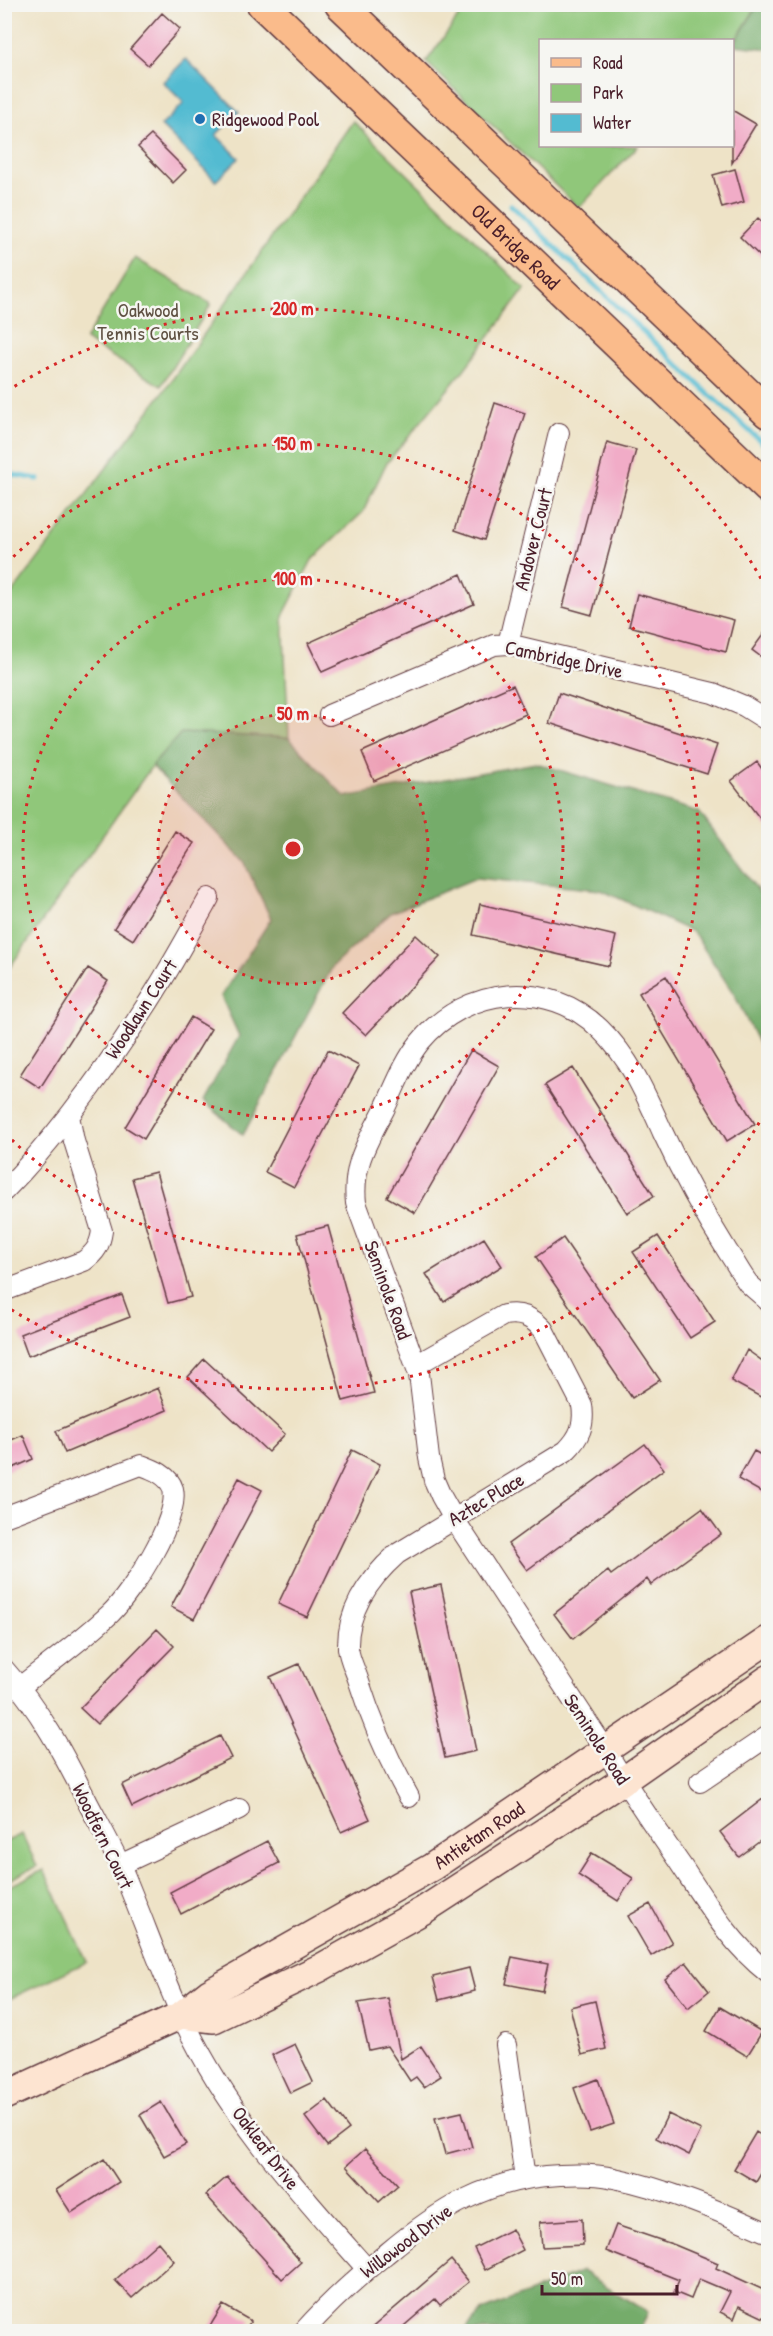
<svg xmlns="http://www.w3.org/2000/svg" width="773" height="2336" font-family="'Patrick Hand',sans-serif">
<style>
.green{fill:#90c77a;stroke:#6d7352;stroke-width:1.5}
.forest{fill:#74ac6a;stroke:#5f664a;stroke-width:1.5}
.water{fill:#53bbd1;stroke:#4e6d7e;stroke-width:1.5}
.lines{fill:none;stroke-linecap:round;stroke-linejoin:round}
.stream{stroke:#53bbd1;stroke-width:5}
.building{fill:#f1acc7}
.street-casing{stroke:#633c42;stroke-width:22}
.secondary-casing{stroke:#633c42;stroke-width:30}
.primary-casing{stroke:#633c42;stroke-width:33}
.street{stroke:#fff;stroke-width:20}
.secondary{stroke:#fde4d1;stroke-width:27}
.primary{stroke:#fabb8b;stroke-width:30}
.ring{fill:none;stroke:#d62828;stroke-width:3;stroke-dasharray:3 6}
.poi-dot{fill:#1f6fb2;stroke:#f6f6f2;stroke-width:2}
.labels{text-anchor:middle;stroke-width:5;stroke-linejoin:round;paint-order:stroke}
.poi-label{font-size:20px;fill:#4a1f2b;stroke:#f6f6f2;text-anchor:start}
.street-label{font-size:20px;fill:#4a1f2b;stroke:#f6f6f2}
.park-label{font-size:20px;fill:#5f5143;stroke:#f6f6f2}
.centre{fill:#d62828;stroke:#f6f6f2;stroke-width:3}
.ring-label{font-size:18px;text-anchor:middle;font-weight:bold;fill:#d62828;stroke:#f6f6f2;stroke-width:5;stroke-linejoin:round;paint-order:stroke}
</style>
<rect width="100%" height="100%" fill="#f6f6f2"/>
<filter id="ink" filterUnits="userSpaceOnUse"><feTurbulence type="fractalNoise" baseFrequency=".0167" numOctaves="2"/><feDisplacementMap in="SourceGraphic" scale="12" xChannelSelector="R" yChannelSelector="G"/><feConvolveMatrix kernelMatrix="1 2 1 2 8 2 1 2 1" color-interpolation-filters="sRGB"/></filter>
<filter id="wash" filterUnits="userSpaceOnUse"><feTurbulence type="fractalNoise" baseFrequency=".008" numOctaves="4" result="noise"/><feDisplacementMap in="SourceGraphic" scale="24" xChannelSelector="R" yChannelSelector="G"/><feGaussianBlur stdDeviation="1.35" result="paint"/><feColorMatrix in="noise" values="0 0 0 0 0 0 0 0 0 0 0 0 0 0 0 0 0 1.4 0 .05"/><feComposite in="paint" operator="in"/></filter>
<g filter="url(#wash)">
<rect width="100%" height="100%" fill="#eee3c7"/>
<!-- green -->
<path class="green" d="M467,5H758L733,44L732,40H540V146H638L579,208L426,62Z
M353,121L525,289L463,371L386,464L363,512L312,560L283,616L289,738L181,733L152,766L5,974V603L167,387Z
M135,258L211,304L161,386L85,340Z
M22,1834L37,1866L5,1882V1842Z
M44,1870L87,1962L5,2001V1888Z"/>
<!-- forest -->
<path class="forest" d="M758,5H768V49L733,45Z
M181,733L289,738L345,797L536,763L699,812L768,904V1063L734,994L693,932L601,890L476,878L391,913L333,966L243,1135L203,1101L239,1036L221,996L271,919L244,862L152,766Z
M582,2271L648,2312L640,2331H464L483,2311Z"/>
<!-- water -->
<path class="water" d="M186,59L239,112L216,135L239,158L216,181L161,126L184,103L163,82Z"/>
<g class="lines">
<!-- stream -->
<path class="stream" d="M511,205L697,383L768,448
M4,473L38,479"/>
</g>
<g id="blocks">
<!-- building -->
<path class="building" d="M162,13L180,29L148,65L130,49Z
M732,110L756,124L732,163Z
M151,135L186,170L173,183L138,147Z
M735,169L744,202L722,208L713,175Z
M758,218L768,228V264L740,237Z
M495,403L525,413L484,540L455,530Z
M607,442L636,450L592,615L563,607Z
M461,574L474,604L322,672L308,643Z
M637,594L734,620L726,652L629,626Z
M768,628V662L752,650Z
M513,685L526,714L374,781L362,752Z
M559,693L717,745L707,774L549,723Z
M757,762L768,777V829L731,781Z
M175,831L194,843L133,940L114,928Z
M480,904L616,936L609,966L473,935Z
M416,935L440,957L366,1035L342,1013Z
M88,968L108,981L40,1088L20,1075Z
M666,976L755,1124L727,1141L639,993Z
M191,1017L211,1029L144,1139L125,1127Z
M328,1050L359,1066L294,1187L265,1172Z
M471,1050L499,1066L415,1213L387,1197Z
M573,1068L654,1196L627,1213L545,1085Z
M156,1172L191,1297L168,1303L132,1178Z
M328,1226L374,1393L343,1401L297,1234Z
M658,1236L715,1322L690,1338L633,1252Z
M484,1238L502,1266L444,1302L426,1274Z
M563,1238L660,1380L632,1398L536,1257Z
M122,1295L130,1317L28,1356L20,1334Z
M747,1350L768,1365V1401L731,1381Z
M204,1359L285,1434L268,1452L188,1377Z
M158,1388L167,1410L65,1453L56,1431Z
M23,1435L33,1459L4,1472V1443Z
M645,1444L664,1469L527,1570L508,1544Z
M352,1450L380,1464L307,1617L278,1604Z
M754,1451L768,1459V1496L738,1479Z
M239,1478L262,1490L194,1619L171,1607Z
M702,1508L721,1534L651,1585L647,1579L573,1639L554,1614L608,1571L611,1575Z
M441,1585L476,1751L445,1758L409,1592Z
M157,1629L174,1646L97,1724L80,1708Z
M299,1664L370,1819L341,1832L270,1677Z
M220,1736L231,1758L132,1807L122,1785Z
M768,1795V1835L739,1857L720,1832Z
M267,1841L279,1863L181,1914L170,1892Z
M592,1853L633,1878L618,1901L578,1875Z
M650,1904L672,1943L651,1956L628,1916Z
M512,1957L548,1964L542,1991L506,1984Z
M686,1962L709,1991L688,2008L665,1979Z
M469,1968L475,1991L439,2000L433,1977Z
M388,1998L401,2059L421,2046L441,2076L424,2087L416,2077L410,2081L387,2046L369,2050L358,2003Z
M595,2001L606,2049L582,2055L570,2007Z
M720,2007L762,2032L747,2056L706,2031Z
M295,2044L313,2082L290,2093L272,2055Z
M598,2079L614,2124L590,2132L574,2088Z
M327,2100L349,2129L327,2146L305,2117Z
M161,2102L186,2144L164,2156L140,2115Z
M462,2112L472,2147L445,2154L435,2118Z
M668,2114L701,2130L689,2155L656,2138Z
M756,2132L768,2140V2162L756,2182L734,2169Z
M365,2149L398,2185L379,2202L346,2166Z
M104,2159L119,2182L71,2213L56,2190Z
M227,2177L301,2262L282,2279L206,2195Z
M582,2219L583,2245L542,2247L540,2222Z
M616,2225L675,2245L718,2263L716,2268L768,2292V2307L764,2318L739,2306L734,2319L720,2312L730,2292L699,2279L691,2299L674,2292L679,2280L606,2251Z
M512,2229L523,2250L485,2270L474,2248Z
M158,2242L174,2261L132,2298L115,2280Z
M451,2260L469,2282L440,2305L435,2299L398,2331H368Z
M223,2305L251,2321L244,2331H207Z"/>
</g>
</g>
<g filter="url(#ink)">
<use href="#blocks" fill-opacity="0" stroke="#633c42" stroke-width="1.5"/>
<g class="lines">
<!-- street casing -->
<g class="street-casing">
<path id="street" d="M508,644L559,433
M329,715L494,645L508,644L713,693L744,706L768,721
M4,1191C57,1137 103,1073 144,1009C168,973 188,935 209,898
M4,1291L84,1261C96,1252 100,1245 102,1231L74,1141L69,1116
M768,1301C762,1295 754,1289 748,1283C741,1274 735,1262 728,1252C704,1214 682,1174 663,1133C646,1095 631,1059 600,1029C548,978 466,986 420,1042C404,1062 395,1087 384,1110C367,1143 352,1165 356,1203L419,1374L429,1458L434,1480L441,1496L454,1519L605,1749C628,1789 655,1827 681,1865C707,1904 731,1944 768,1973
M4,1517L141,1465C152,1469 169,1475 173,1489C180,1519 131,1594 110,1614C82,1640 50,1663 20,1687
M4,1669C40,1709 64,1755 88,1803C99,1824 111,1845 121,1867C142,1916 159,1966 181,2014C225,2112 297,2190 367,2269
M700,1782L768,1736
M409,1797C388,1759 371,1720 358,1679C355,1670 349,1658 348,1648C347,1610 370,1578 397,1554L566,1451C580,1437 585,1425 582,1405L543,1329C531,1317 521,1312 504,1315L416,1365
M120,1865L239,1809
M506,2045L525,2178
M303,2332C328,2304 356,2278 386,2254C439,2209 489,2178 560,2175C578,2174 597,2174 614,2178C668,2189 719,2211 768,2233"/>
</g>
<!-- secondary casing -->
<g class="secondary-casing">
<g id="secondary">
<path d="M181,2015L214,2019L320,1968L424,1910L624,1780L768,1679"/>
<path id="s1" d="M4,2096L181,2015L209,1993L432,1867L768,1640"/>
</g>
</g>
<!-- primary casing -->
<g class="primary-casing">
<g id="primary">
<path id="s2" d="M262,4L768,488"/>
<path d="M340,4L768,413"/>
</g>
</g>
<!-- street -->
<use href="#street" class="street"/>
<!-- secondary -->
<use href="#secondary" class="secondary"/>
<!-- primary -->
<use href="#primary" class="primary"/>
</g>
</g>
<!-- distance rings -->
<circle cx="293" cy="849" r="135" fill="#d62828" fill-opacity=".12"/>
<g class="ring">
<circle cx="293" cy="849" r="135"/>
<circle cx="293" cy="849" r="270"/>
<path d="M7 563A405 405 0 1 1 7 1135"/>
<path d="M768 1107A540 540 0 0 1 7 1307M7 391A540 540 0 0 1 768 591"/>
</g>
<!-- markers -->
<circle class="poi-dot" cx="200" cy="119" r="6"/>
<g class="labels">
<!-- poi labels -->
<g class="poi-label">
<text x="212" y="126">Ridgewood Pool</text>
</g>
<!-- street labels -->
<g class="street-label">
<text dy="7" stroke="none"><textPath href="#s2" startOffset="351">Old Bridge Road</textPath></text>
<text transform="translate(533 539) rotate(-76)" y="7">Andover Court</text>
<text transform="translate(564 659) rotate(12)" y="7">Cambridge Drive</text>
<text transform="translate(141 1009) rotate(-57)" y="7">Woodlawn Court</text>
<text transform="translate(388 1290) rotate(70)" y="7">Seminole Road</text>
<text transform="translate(486 1499) rotate(-31)" y="7">Aztec Place</text>
<text transform="translate(597 1739) rotate(57)" y="7">Seminole Road</text>
<text dy="7" stroke="none"><textPath href="#s1" startOffset="543">Antietam Road</textPath></text>
<text transform="translate(103 1836) rotate(64)" y="7">Woodfern Court</text>
<text transform="translate(266 2148) rotate(53)" y="7">Oakleaf Drive</text>
<text transform="translate(406 2241) rotate(-37)" y="7">Willowood Drive</text>
</g>
<!-- park labels -->
<g class="park-label">
<text x="148" y="317">Oakwood<tspan x="148" dy="23">Tennis Courts</tspan></text>
</g>
</g>
<circle cx="293" cy="849" r="9" class="centre"/>
<g class="ring-label">
<text x="293" y="315">200 m</text>
<text x="293" y="450">150 m</text>
<text x="293" y="585">100 m</text>
<text x="293" y="720">50 m</text>
</g>
<!-- margin -->
<rect width="773" height="2336" fill="none" stroke="#f6f6f2" stroke-width="24"/>
<!-- legend -->
<rect x="539" y="39" width="195" height="108" fill="#f6f6f2" stroke="#b1a0a2" stroke-width="1.5"/>
<rect x="551" y="58" width="30" height="9" fill="#fabb8b" stroke="#b1a0a2" stroke-width="1.5"/>
<text x="593" y="69" font-size="18" fill="#4a1f2b">Road</text>
<rect x="551" y="84" width="30" height="18" fill="#90c77a" stroke="#b1a0a2" stroke-width="1.5"/>
<text x="593" y="99" font-size="18" fill="#4a1f2b">Park</text>
<rect x="551" y="114" width="30" height="18" fill="#53bbd1" stroke="#b1a0a2" stroke-width="1.5"/>
<text x="593" y="129" font-size="18" fill="#4a1f2b">Water</text>
<!-- scale -->
<path d="M542 2285v9h135v-9" fill="none" stroke="#4a1f2b" stroke-width="3"/>
<text x="551" y="2285" font-size="18" fill="#4a1f2b" stroke="#f6f6f2" stroke-width="4.5" paint-order="stroke">50 m</text>
</svg>
